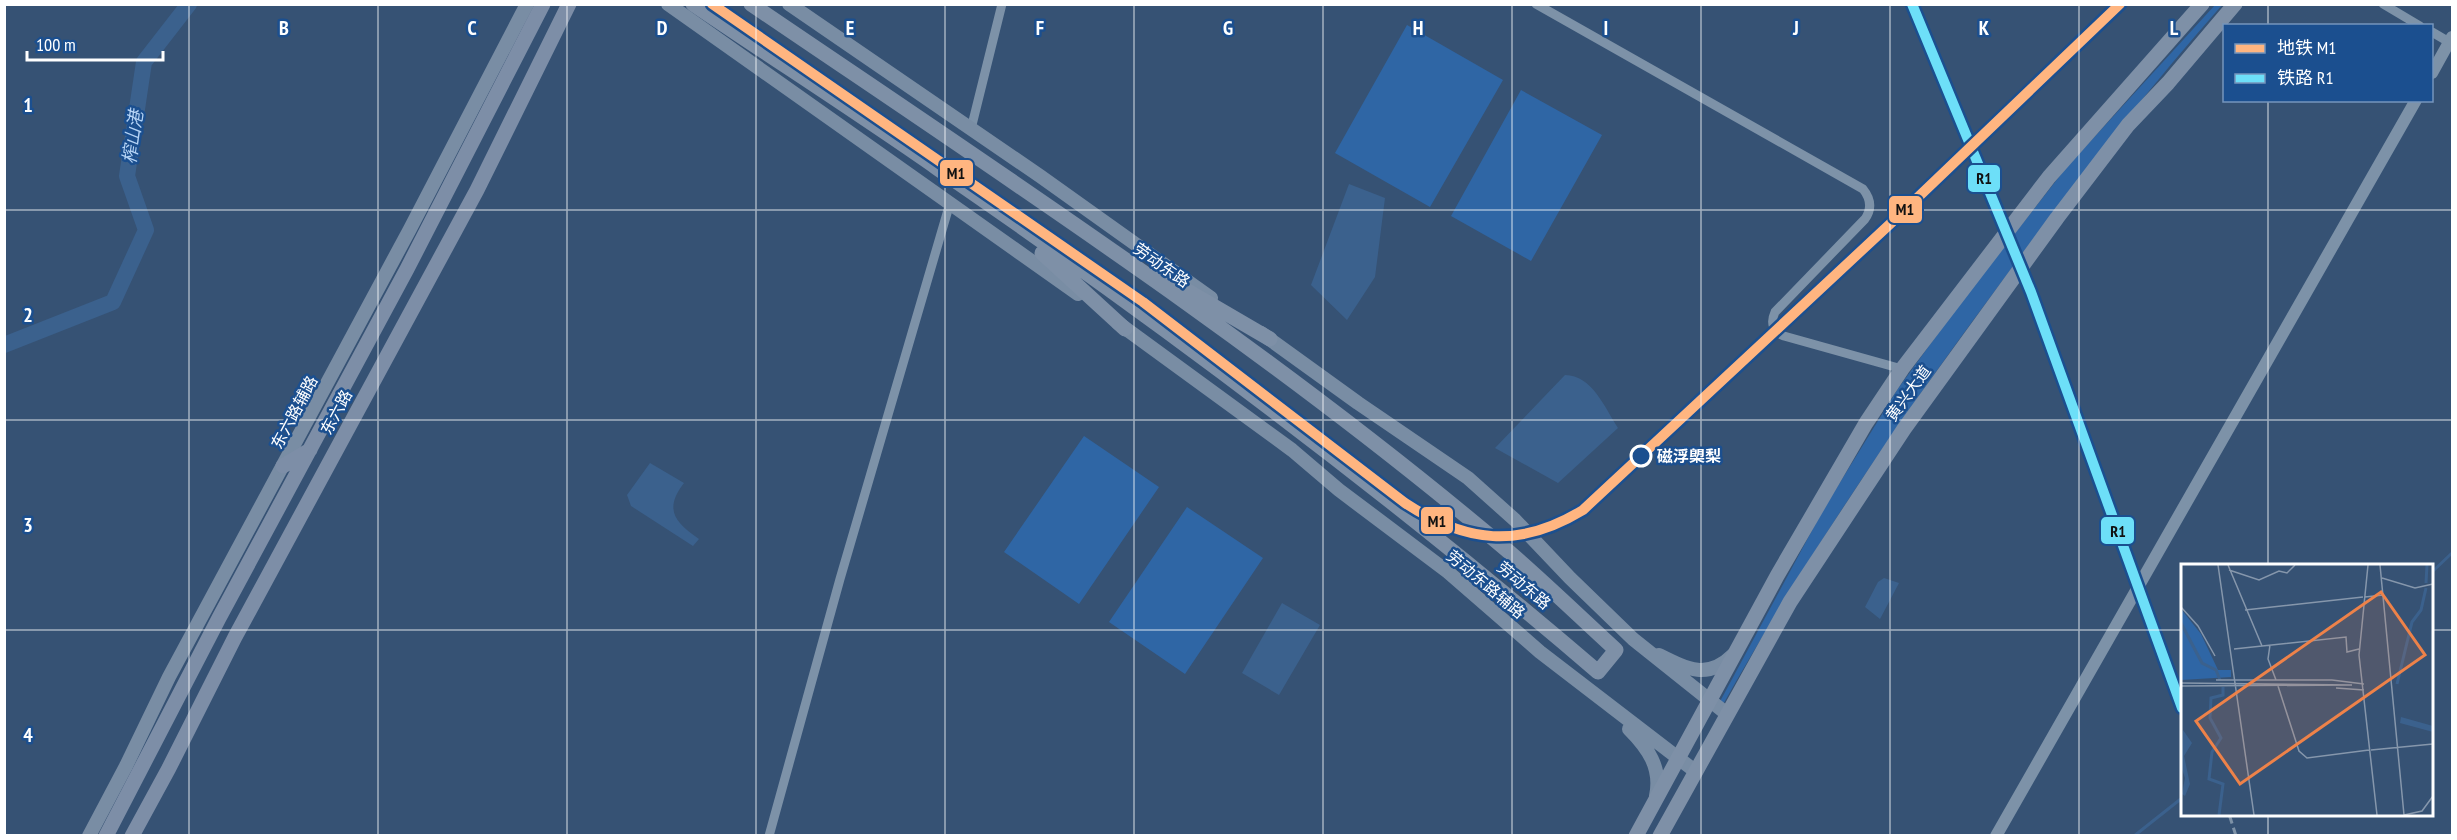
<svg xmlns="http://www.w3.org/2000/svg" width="2457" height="840" font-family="'PT Sans Narrow','Noto Sans SC',sans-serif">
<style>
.green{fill:#2f66a5}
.water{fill:#3b618d}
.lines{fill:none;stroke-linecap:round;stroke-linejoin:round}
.stream{stroke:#3b618d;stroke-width:3}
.river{stroke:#3b618d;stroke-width:16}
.minor{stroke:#7d92a8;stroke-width:9}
.tertiary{stroke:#7d92a8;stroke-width:12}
.secondary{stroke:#798da4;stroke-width:14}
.primary{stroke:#7d8ea7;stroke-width:15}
.trunk{stroke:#7e90a7;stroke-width:15}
.rail{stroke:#7e92a7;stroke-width:3;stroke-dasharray:10 4.5;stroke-linecap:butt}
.rail-1-casing{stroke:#1b4f8f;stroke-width:15}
.rail-1{stroke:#6ddff8;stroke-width:10}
.metro-1-casing{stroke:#1b4f8f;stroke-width:15}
.metro-1{stroke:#ffb580;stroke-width:10}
.grid{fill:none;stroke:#fff;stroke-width:1.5;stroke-opacity:0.55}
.stop-dot{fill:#1b4f8f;stroke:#fff;stroke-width:3}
.labels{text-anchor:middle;stroke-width:5;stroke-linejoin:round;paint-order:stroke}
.street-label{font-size:16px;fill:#fff;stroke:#1b4f8f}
.stop-label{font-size:16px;font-weight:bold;fill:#fff;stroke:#1b4f8f;text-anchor:start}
.water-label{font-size:18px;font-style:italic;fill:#b5d3f5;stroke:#1b4f8f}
.inset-river{fill:none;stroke:#3b618d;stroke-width:3}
.inset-road{fill:none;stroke:#8697ac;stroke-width:1.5}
.view{fill:#ee8249;fill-opacity:0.15;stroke:#ee8249;stroke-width:3}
.inset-edge{fill:none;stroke:#fff;stroke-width:3}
.grid-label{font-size:20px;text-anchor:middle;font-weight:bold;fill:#fff;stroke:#1b4f8f;stroke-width:5;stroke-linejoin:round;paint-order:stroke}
.line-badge{stroke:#1b4f8f;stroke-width:2}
.pale-badge-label{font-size:16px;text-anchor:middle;font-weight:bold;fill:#111}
</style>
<rect width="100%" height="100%" fill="#365274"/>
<!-- green -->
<path class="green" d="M2215,5H2222C2141,97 2067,193 1994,292C1894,427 1803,562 1721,708L1717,707L1823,510L1897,390L1958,306L2066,168Z
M1407,25L1503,80L1430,207L1335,153Z
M1521,90L1602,135L1531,261L1451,216Z
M1084,436L1159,487L1079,604L1004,552Z
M1187,507L1263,558L1185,674L1109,622Z"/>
<!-- water -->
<path class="water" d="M1349,184L1385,198L1375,277L1347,320L1311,285Z
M1565,375C1592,375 1605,408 1618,428L1558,483L1495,448Z
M650,463L684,483C664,509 674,522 699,539L693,546L631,506L627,495Z
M1884,578L1899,583L1880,619L1865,607L1878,582Z
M1282,603L1320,625L1279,695L1242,673Z"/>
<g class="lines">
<!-- stream -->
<path class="stream" d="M2432,572L2452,553
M2134,836L2182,798"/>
<!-- river -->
<path class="river" d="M4,345L113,302L146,230L127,176L144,62L189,4"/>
<!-- minor -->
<path class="minor" d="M1536,4L1863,189C1871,199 1872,209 1865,219L1775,312C1770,323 1773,332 1784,336L1902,369
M2383,4L2420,26
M2432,32L2449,42
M971,129L1002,4
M769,836L840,579L950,203"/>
<!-- tertiary -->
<path class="tertiary" d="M2432,73L2452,37
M1996,836L2416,100"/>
<!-- secondary -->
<path class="secondary" d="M668,4L1078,294
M789,4L1040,176L1211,298
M1118,323L1292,450L1339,490L1448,572L1540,652L1695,771
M1261,333L1358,403L1468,478L1515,520L1570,578L1633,639L1727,714
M1659,655C1687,669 1708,680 1733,655
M1629,729C1648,748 1662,768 1656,796
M89,836L126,766L169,677L410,229L527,4"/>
<!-- primary -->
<path class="primary" d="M283,466L310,450
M106,836L219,618L407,269L543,4
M132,836L169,768L235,637L477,190L569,4"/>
<!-- trunk -->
<path class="trunk" d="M693,4C774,59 857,112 937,168C1165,325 1388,492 1598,672L1616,650C1580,617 1545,583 1508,551C1272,351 1007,178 751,4
M1042,253L1125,329
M1162,276L1270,339
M1636,836L1777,576L1866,423L1902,369L2049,177L2202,4
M1660,836L1790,602L1904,429L2057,218L2128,125L2168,83L2235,4"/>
<!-- rail -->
<path class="rail" d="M1912,4L2031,292L2182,708
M2229,814L2236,836"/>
<!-- rail-1 casing -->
<g class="rail-1-casing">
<path id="rail-1" d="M1912,4L2031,292L2182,708"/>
</g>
<!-- rail-1 -->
<use href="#rail-1" class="rail-1"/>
<!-- metro-1 casing -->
<g class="metro-1-casing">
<path id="metro-1" d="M712,4L1143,302L1405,503C1466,543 1519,549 1583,510L1890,224L2120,4"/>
</g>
<!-- metro-1 -->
<use href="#metro-1" class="metro-1"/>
</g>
<!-- grid -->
<path class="grid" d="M189,4V836M378,4V836M567,4V836M756,4V836M945,4V836M1134,4V836M1323,4V836M1512,4V836M1701,4V836M1890,4V836M2079,4V836M2268,4V26M2268,100V566M4,210H2452M4,420H2452M4,630H2182M2432,630H2452M2268,814V836"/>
<!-- markers -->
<circle class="stop-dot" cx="1641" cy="456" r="10"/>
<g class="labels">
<!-- street labels -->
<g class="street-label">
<text transform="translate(1162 265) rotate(35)" y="6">劳动东路</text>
<text transform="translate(1908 393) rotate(-54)" y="6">黄兴大道</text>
<text transform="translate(294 412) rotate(-62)" y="6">东六路辅路</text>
<text transform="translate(336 412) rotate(-62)" y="6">东六路</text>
<text transform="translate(1486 584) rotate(40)" y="6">劳动东路辅路</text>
<text transform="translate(1524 585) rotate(40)" y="6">劳动东路</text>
</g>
<!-- stop labels -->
<g class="stop-label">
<text x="1657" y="462">磁浮㮾梨</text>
</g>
<!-- water labels -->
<g class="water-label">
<text transform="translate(133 137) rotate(-82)" y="6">榨山港</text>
</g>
</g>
<!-- overview -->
<g transform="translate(2181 564)">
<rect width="252" height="252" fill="#365274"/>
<path d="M0,45L20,70L37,106H50V113L0,116Z" fill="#2f66a5"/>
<path d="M220,153L252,162V168L219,159ZM2,166L11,179L3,192L9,220L4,232L1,230L4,214L0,202Z" fill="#3b618d"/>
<path class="inset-river" d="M245,19L246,1M0,59L21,99L35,106L39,116M216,120L231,58L240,46L245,24M38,251L42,220L28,215L31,188L40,174L29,154L30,134L42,131V123"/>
<path class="inset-road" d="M37,1L73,251M47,1L81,82M187,1L178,91L196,251M199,1L223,251M48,6L78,16L98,7L106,9L114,1M201,14L234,24L252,20M184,33L202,31M0,43L17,62L34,92M64,46L182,33M89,81L87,95L95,116M53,85L165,73L166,88L178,85M35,116H151L183,120M0,119L171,121L0,122M97,122L118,187L126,194L188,186M155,124L183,126M190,186L252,180M223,251L241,247L252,232"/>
<path class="view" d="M200,28L244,91L59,220L15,157Z"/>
<rect width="252" height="252" class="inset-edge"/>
</g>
<g class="grid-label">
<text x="284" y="35">B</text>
<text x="472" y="35">C</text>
<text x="662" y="35">D</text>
<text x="850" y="35">E</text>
<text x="1040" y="35">F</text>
<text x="1228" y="35">G</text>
<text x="1418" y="35">H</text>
<text x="1606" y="35">I</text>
<text x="1796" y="35">J</text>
<text x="1984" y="35">K</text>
<text x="2174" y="35">L</text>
<text x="28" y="112">1</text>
<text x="28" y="322">2</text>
<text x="28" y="532">3</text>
<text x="28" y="742">4</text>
</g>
<g class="line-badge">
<rect x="939" y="159" width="35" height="28" rx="6" fill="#ffb580"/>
<rect x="1967" y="164" width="34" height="29" rx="6" fill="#6ddff8"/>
<rect x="1888" y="195" width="35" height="29" rx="6" fill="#ffb580"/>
<rect x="1420" y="506" width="34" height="29" rx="6" fill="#ffb580"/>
<rect x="2100" y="516" width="35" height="29" rx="6" fill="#6ddff8"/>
</g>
<g class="pale-badge-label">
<text x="956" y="179">M1</text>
<text x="1984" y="184">R1</text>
<text x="1905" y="215">M1</text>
<text x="1437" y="527">M1</text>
<text x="2118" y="537">R1</text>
</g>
<!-- border -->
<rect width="2457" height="840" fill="none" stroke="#ffffff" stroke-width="12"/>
<!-- legend -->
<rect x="2223" y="24" width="210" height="78" fill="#1b4f8f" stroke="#7695bc" stroke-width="1.5"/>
<rect x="2235" y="44" width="30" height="9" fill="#ffb580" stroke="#7695bc" stroke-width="1.5"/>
<text x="2277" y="54" font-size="18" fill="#ffffff">地铁 M1</text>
<rect x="2235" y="74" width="30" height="9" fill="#6ddff8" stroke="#7695bc" stroke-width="1.5"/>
<text x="2277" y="84" font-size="18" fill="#ffffff">铁路 R1</text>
<!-- scale -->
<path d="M27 51v9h136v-9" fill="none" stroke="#ffffff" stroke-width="3"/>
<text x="36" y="51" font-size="18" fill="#ffffff" stroke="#1b4f8f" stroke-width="4.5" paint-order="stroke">100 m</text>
</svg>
